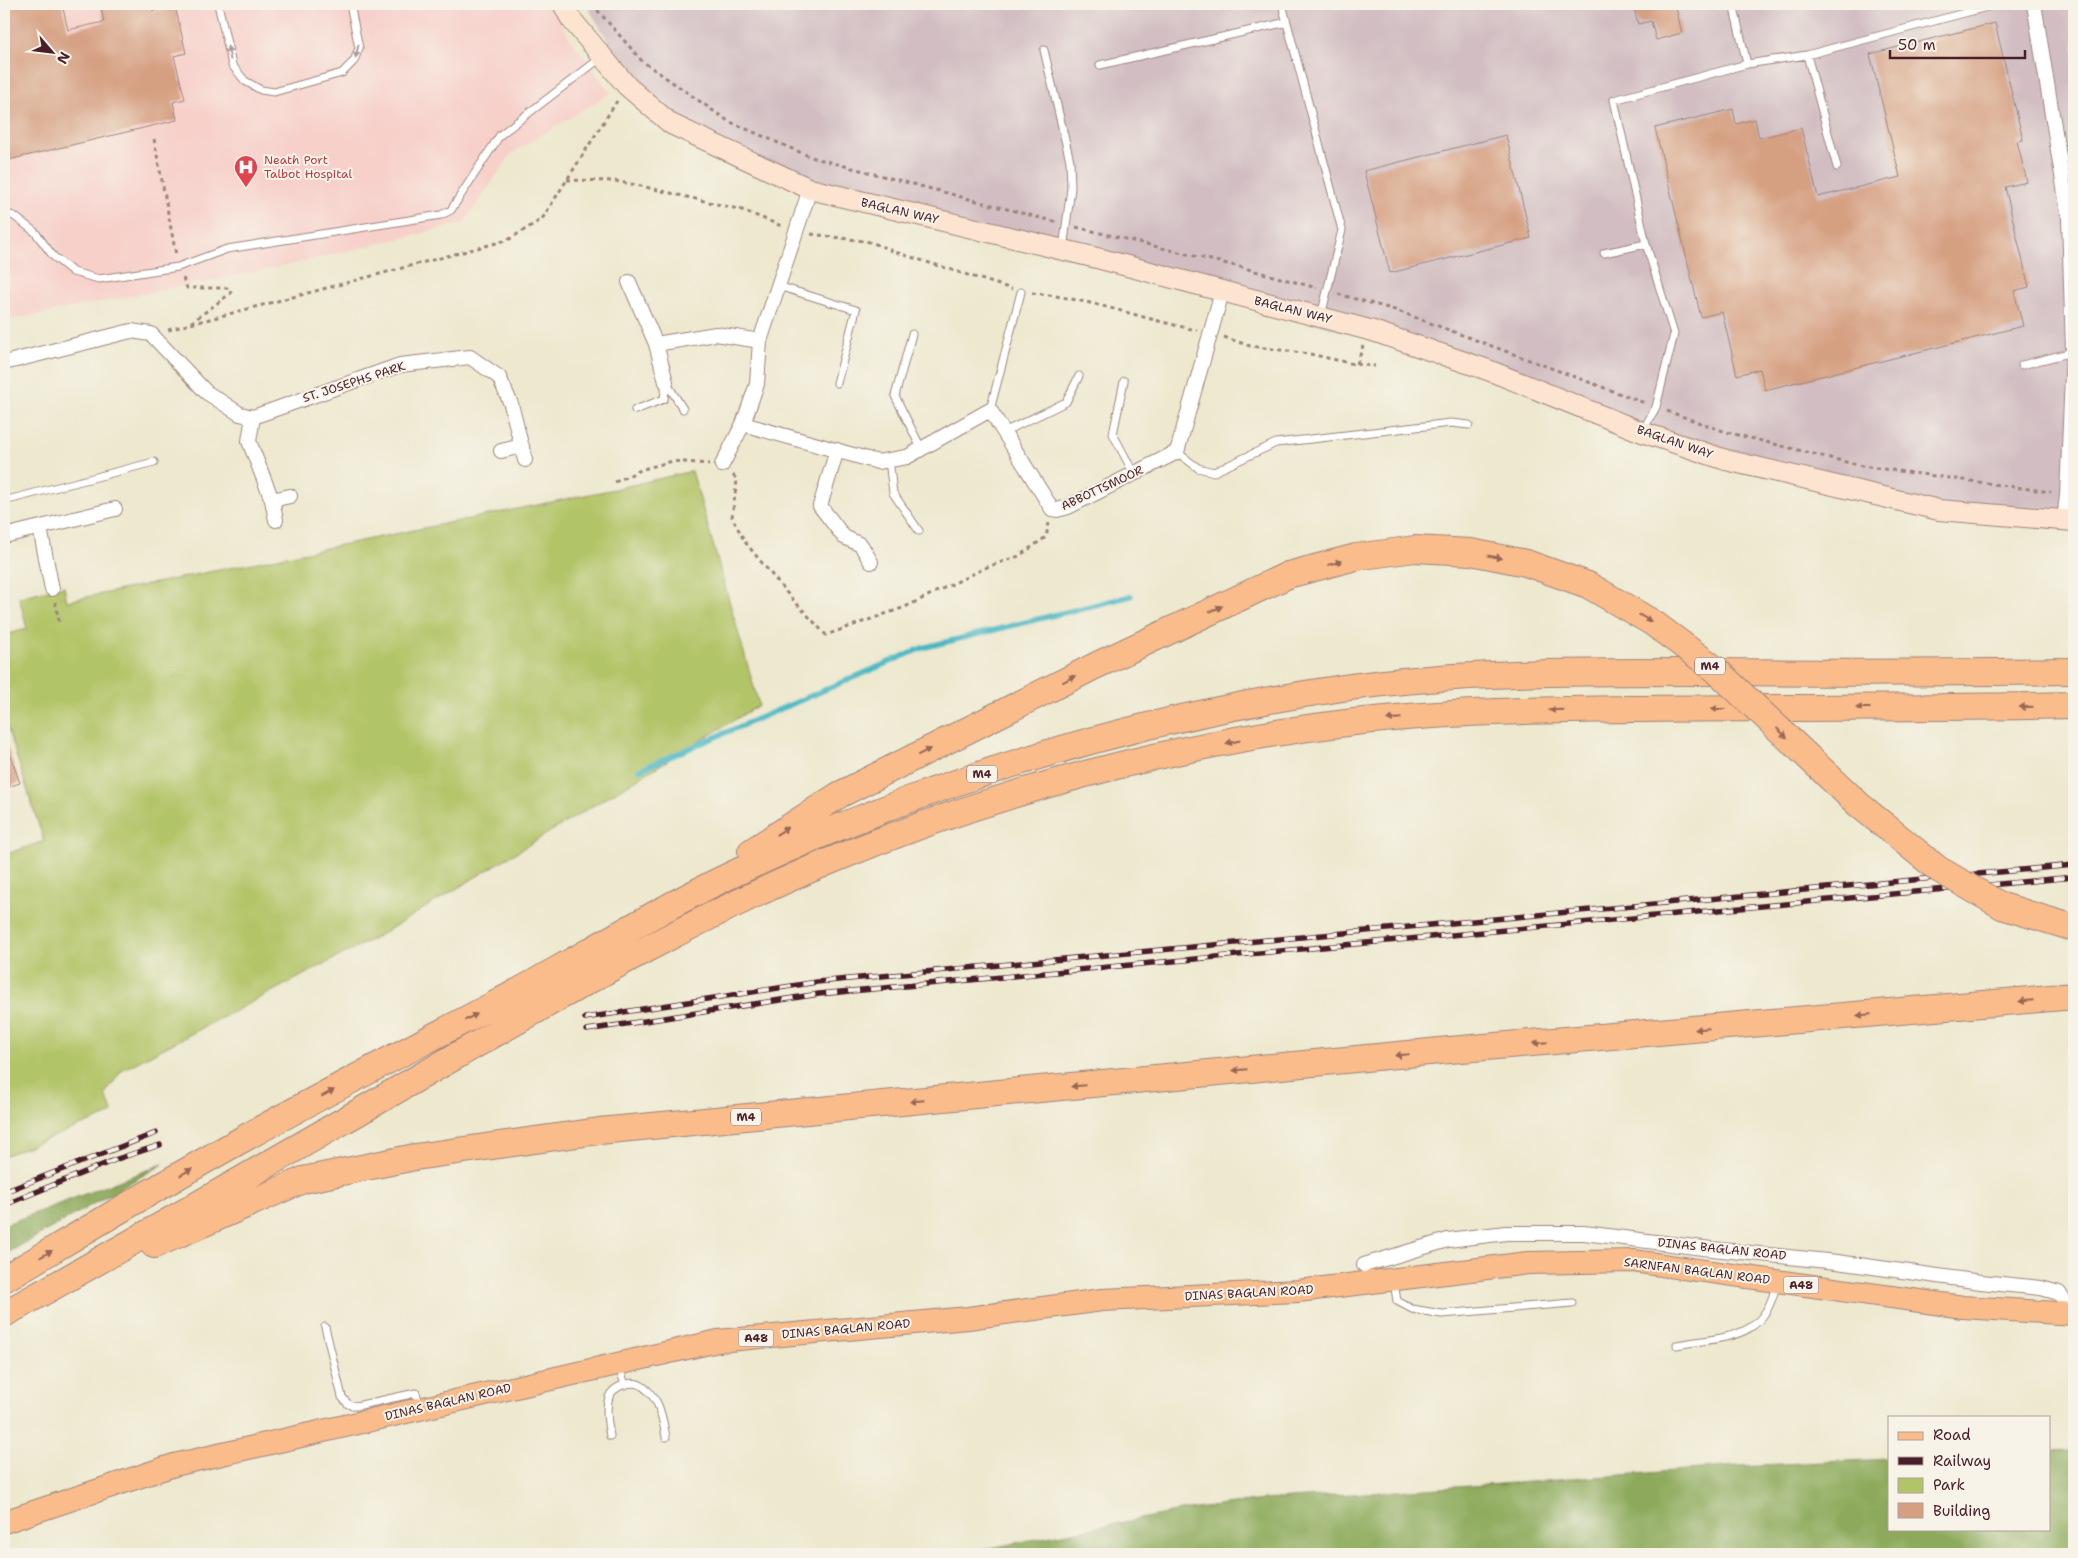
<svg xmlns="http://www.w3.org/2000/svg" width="2078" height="1558" font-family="'Shantell Sans',sans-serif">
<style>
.built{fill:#f7d0ca}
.industrial{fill:#d2bec2}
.green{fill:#b2c468;stroke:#7e724a}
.forest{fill:#8daa5c;stroke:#6c6444}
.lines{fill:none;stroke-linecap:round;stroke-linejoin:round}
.stream{stroke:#4ab8c4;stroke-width:5.5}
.building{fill:#d59f81}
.lane-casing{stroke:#9c847c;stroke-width:9}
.street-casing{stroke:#9c847c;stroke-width:16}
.secondary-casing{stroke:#9c847c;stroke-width:22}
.primary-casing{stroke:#9c847c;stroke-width:24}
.highway-casing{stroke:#9c847c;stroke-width:28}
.path{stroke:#9c847c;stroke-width:3;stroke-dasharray:4 4;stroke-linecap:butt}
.lane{stroke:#fff;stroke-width:7}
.street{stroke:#fff;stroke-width:14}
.secondary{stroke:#fde4d1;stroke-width:20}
.primary{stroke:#fabc8b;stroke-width:22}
.highway{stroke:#fabc8b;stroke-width:26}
.rail-casing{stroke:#4a1f2b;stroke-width:5.5}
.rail{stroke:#f7f3e8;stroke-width:4;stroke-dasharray:11;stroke-linecap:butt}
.highway-bridge-casing{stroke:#9c847c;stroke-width:28;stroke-linecap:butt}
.highway-bridge{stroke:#fabc8b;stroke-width:26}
.oneway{fill:#ae9aa0}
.oneway2{fill:#996656}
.labels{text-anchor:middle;stroke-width:4;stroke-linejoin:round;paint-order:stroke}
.shield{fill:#f7f3e8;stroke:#7e5f64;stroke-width:1}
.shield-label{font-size:11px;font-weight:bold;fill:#4a1f2b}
.health-label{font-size:12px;fill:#be3a42;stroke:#f7f3e8;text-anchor:start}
.street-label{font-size:12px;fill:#4a1f2b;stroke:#f7f3e8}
</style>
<rect width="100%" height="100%" fill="#f7f3e8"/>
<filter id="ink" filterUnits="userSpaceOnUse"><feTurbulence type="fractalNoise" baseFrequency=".02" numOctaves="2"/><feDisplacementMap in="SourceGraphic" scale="10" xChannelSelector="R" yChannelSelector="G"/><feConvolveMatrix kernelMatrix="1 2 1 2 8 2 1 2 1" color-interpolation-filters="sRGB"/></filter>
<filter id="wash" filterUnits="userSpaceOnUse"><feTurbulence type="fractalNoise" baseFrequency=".0096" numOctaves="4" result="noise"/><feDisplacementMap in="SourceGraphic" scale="20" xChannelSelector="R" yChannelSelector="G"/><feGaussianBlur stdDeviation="1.12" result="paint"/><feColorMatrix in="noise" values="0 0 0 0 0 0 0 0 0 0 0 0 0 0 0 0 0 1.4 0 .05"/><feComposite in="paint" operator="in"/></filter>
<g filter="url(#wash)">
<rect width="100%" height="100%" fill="#ede8ce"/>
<!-- built -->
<path class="built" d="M4,4H550L570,39L611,93L512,153L464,223L280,267L4,321Z"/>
<!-- industrial -->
<path class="industrial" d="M586,4H2074V521L1939,510L1726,460L1488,370L810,189L671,124L615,52Z"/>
<!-- green -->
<path class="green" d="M692,471L759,705L382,934L122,1070L105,1094L113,1113L4,1156V855L44,841L4,718V635L27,629L19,597L64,586L67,601L610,490Z"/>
<!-- forest -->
<path class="forest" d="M163,1164L4,1255V1225Z
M2074,1450V1554H959L1181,1511L1262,1500L1545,1481L1738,1466L1889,1459V1529H2049V1451Z"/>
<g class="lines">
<!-- stream -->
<path class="stream" d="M639,770L922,648L1131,596"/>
</g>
<g id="blocks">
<!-- building -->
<path class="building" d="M4,4H62L68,30L104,22L100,4H152L153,11L175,6L186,53L174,56L185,99L173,102L177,120L4,161Z
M1633,4H1675L1682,33L1656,40L1651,21L1638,24Z
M1995,23L2023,140L2017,141L2027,182L2005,187L2029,287L2014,291L2023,326L1765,390L1760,369L1737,375L1722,312L1701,317L1655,128L1733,109L1736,124L1755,119L1759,138L1801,128L1818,197L1900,177L1870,54Z
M1506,135L1531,238L1390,273L1364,171Z
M6,743L20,783L4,788V744Z"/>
</g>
</g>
<g filter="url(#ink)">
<use href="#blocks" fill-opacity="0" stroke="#9c847c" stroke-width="1"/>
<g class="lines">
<!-- lane casing -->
<g class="lane-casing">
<path id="lane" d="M218,4L232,65L245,81L261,90L274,92L342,73L354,61L359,48L350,4
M1282,4L1342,230L1321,316
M1733,4L1747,64
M1044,50L1070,161L1071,188L1063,249
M1807,55L1837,167
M1100,65L1287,22
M4,213L14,216L35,232L53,256L73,272L99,279L178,267L227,249L441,215L451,210L500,135L602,57
M1604,253L1646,244
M778,286L856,310L837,383
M912,334L895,396L921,448
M2022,365L2073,352
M1124,381L1113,434L1134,474
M635,410L664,399L666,382L683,409
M990,410L1021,292
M1643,430L1656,407L1674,334L1646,244L1614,100L1747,64L1807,55L1998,4
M1004,432L1066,402L1079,376
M1177,452L1198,468L1214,472L1276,443L1451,423L1469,425
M889,460L893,493L919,531
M4,501L154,462
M1394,1282L1397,1301L1412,1309L1442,1314L1572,1303
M325,1327L342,1397L348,1404L356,1406L416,1393L420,1406
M1677,1345C1725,1336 1765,1341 1776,1284
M619,1366L625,1385
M610,1436C608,1424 605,1409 609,1397C613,1387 628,1381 638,1384C645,1386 654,1397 657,1403C662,1413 664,1426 666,1437"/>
</g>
<!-- street casing -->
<g class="street-casing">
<path id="street" d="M2034,4L2069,218L2073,352L2067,495L2064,521
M810,189L760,341L757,384L743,424L878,462L907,457L990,410L1052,509L1057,510L1068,507L1177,452L1222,292
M629,282L656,344L666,382
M656,344L716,334L760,341
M4,363L131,331L151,334L206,392L240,414L253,417L400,365L470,357L499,377L511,404L525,460
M253,417L249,441L272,500L276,520
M837,450L820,506L844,537L861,545L871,562
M501,451L522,446
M722,465L743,424
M272,500L290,496
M40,528L52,589
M4,536L115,509
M1364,1265L1448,1240L1506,1233H1584L1703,1248L1837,1262L1981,1282L2041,1288L2059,1293L2066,1304L2067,1313"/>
</g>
<!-- secondary casing -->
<g class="secondary-casing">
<path id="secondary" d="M563,4L571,19L627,86L671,124L810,189L1101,259L1373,331L1488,370L1642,432L1726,460L1939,510L2074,521"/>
</g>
<!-- primary casing -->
<g class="primary-casing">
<path id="primary" d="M4,1522L174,1465L718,1341L968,1318L1102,1300L1298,1291L1528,1263L1633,1261L1963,1307L2074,1314"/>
</g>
<!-- highway casing -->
<g class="highway-casing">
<path id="highway" d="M751,852L839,795L1095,666L1288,575
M154,1245L303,1180L415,1157L599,1131L1450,1050L2074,996
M4,1279C83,1232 162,1184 243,1139C327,1092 412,1048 497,1003C575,961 651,913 731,875C925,783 1131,719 1343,688C1464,671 1587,672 1708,672C1830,673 1952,673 2074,671
M4,1314C156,1230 306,1142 456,1056C578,986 700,915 830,861C995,792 1176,743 1354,722C1445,712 1538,710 1631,709C1779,707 1926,709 2074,705"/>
</g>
<!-- path -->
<path class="path" d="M592,4L642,61L728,121L811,157L1056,222
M154,139L176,255
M567,180L615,181L641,186L742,210L784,227
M1076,227L1244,268L1317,288
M811,234L871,242L895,252L1012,289
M183,278L187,288H229L231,293L189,324
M1032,293C1088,298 1142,319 1197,330
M1338,294L1395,310L1645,403
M168,330L508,240L542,219L617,101
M1224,337L1250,346L1310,354L1354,364L1375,366
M1357,364L1363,346
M1667,411L1726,432L1862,466L2051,492
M733,475L737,480L732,517L745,542L785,591L826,635L905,607L987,567L1019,556L1046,537L1049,523
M615,482L643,469L673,461L709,464
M55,602L59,622"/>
<!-- lane -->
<use href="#lane" class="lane"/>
<!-- street -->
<use href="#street" class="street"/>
<!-- secondary -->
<use href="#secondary" class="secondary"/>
<!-- primary -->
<use href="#primary" class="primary"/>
<!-- highway -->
<use href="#highway" class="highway"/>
<!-- rail casing -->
<g class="rail-casing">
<path id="rail" d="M585,1018L817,982L2074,865
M587,1030L819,994L2074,877
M4,1192L156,1133
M4,1205L117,1159L160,1145"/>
</g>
<!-- rail -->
<use href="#rail" class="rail"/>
<!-- highway-bridge casing -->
<g class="highway-bridge-casing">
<path id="highway-bridge" d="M1288,575L1356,557L1415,549L1471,552L1526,563L1588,585L1653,623L1715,669L1858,804L1938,869L2002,906L2074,928"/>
</g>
<!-- highway-bridge -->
<use href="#highway-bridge" class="highway-bridge"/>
</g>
<!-- one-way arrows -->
<defs><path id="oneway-solid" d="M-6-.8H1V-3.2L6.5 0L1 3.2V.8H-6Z" transform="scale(1.25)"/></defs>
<g class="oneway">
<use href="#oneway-solid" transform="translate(357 51) rotate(104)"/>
<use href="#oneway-solid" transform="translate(229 53) rotate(-102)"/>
</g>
<g class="oneway2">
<use href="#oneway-solid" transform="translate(1495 557) rotate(11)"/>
<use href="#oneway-solid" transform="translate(1335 563) rotate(-15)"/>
<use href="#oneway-solid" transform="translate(1216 609) rotate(-25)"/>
<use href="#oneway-solid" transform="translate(1645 618) rotate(30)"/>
<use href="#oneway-solid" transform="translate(1069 679) rotate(-27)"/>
<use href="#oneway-solid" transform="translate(2026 707) rotate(179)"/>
<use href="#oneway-solid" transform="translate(1863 708) rotate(180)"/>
<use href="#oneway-solid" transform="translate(1718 709) rotate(-180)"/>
<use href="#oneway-solid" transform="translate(1556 710) rotate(178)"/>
<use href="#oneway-solid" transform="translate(1394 719) rotate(175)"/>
<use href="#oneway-solid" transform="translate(1782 733) rotate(43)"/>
<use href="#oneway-solid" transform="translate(1233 742) rotate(169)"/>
<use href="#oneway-solid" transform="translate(924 752) rotate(-27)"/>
<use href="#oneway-solid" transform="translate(782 831) rotate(-33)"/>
<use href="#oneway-solid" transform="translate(2026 1001) rotate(175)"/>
<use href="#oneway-solid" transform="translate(1864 1015) rotate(175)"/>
<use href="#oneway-solid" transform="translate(471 1017) rotate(-28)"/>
<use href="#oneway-solid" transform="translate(1702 1029) rotate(175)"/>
<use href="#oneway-solid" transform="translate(1540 1043) rotate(175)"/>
<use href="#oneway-solid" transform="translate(1402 1055) rotate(175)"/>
<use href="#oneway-solid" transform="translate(1240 1070) rotate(175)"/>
<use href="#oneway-solid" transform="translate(1078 1086) rotate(175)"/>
<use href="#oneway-solid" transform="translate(328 1093) rotate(-28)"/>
<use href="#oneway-solid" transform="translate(917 1101) rotate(175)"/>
<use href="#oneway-solid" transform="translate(186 1172) rotate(-30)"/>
<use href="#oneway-solid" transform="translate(46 1254) rotate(-30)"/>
</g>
</g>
<!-- icons -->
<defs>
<g id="hospital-pin" transform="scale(1.25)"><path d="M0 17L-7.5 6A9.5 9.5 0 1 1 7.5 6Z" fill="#e0444e" stroke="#f7f3e8"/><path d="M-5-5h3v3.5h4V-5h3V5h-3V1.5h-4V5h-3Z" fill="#fff"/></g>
</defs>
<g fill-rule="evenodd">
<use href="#hospital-pin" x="246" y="167"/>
</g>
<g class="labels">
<!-- shield labels -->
<g class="shield">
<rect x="1695" y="657.5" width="30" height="17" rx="4"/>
<rect x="967" y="765.5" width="30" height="17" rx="4"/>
<rect x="731" y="1108.5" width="30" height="17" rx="4"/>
<rect x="1783.5" y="1276.5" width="35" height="17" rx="4"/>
<rect x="738.5" y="1329.5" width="35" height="17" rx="4"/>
</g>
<g class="shield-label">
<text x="1710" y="670">M4</text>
<text x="982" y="778">M4</text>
<text x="746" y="1121">M4</text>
<text x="1801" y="1289">A48</text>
<text x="756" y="1342">A48</text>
</g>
<!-- health labels -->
<g class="health-label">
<text x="264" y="164">Neath Port<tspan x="264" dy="14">Talbot Hospital</tspan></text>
</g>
<!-- street labels -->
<g class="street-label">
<text transform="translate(900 211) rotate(13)" y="4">BAGLAN WAY</text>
<text transform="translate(1293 310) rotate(14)" y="4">BAGLAN WAY</text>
<text transform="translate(354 382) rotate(-18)" y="4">ST. JOSEPHS PARK</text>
<text transform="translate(1675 442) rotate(19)" y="4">BAGLAN WAY</text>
<text transform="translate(1102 488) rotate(-25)" y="4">ABBOTTSMOOR</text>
<text transform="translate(1722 1249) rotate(6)" y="4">DINAS BAGLAN ROAD</text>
<text transform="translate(1697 1271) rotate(7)" y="4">SARNFAN BAGLAN ROAD</text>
<text transform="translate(1249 1293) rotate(-3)" y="4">DINAS BAGLAN ROAD</text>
<text transform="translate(846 1329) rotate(-5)" y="4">DINAS BAGLAN ROAD</text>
<text transform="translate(448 1402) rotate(-13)" y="4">DINAS BAGLAN ROAD</text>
</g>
</g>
<!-- margin -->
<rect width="2078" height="1558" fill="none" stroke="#f7f3e8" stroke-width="20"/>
<!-- legend -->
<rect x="1888" y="1416" width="162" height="115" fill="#f7f3e8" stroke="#b29e9c"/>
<rect x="1898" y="1432" width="25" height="8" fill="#fabc8b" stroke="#b29e9c"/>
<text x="1933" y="1440" font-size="15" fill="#4a1f2b">Road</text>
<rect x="1898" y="1457" width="25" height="8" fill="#4a1f2b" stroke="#b29e9c"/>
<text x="1933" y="1466" font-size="15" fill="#4a1f2b">Railway</text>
<rect x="1898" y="1478" width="25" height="15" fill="#b2c468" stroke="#b29e9c"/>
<text x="1933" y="1490" font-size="15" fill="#4a1f2b">Park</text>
<rect x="1898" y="1503" width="25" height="15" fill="#d59f81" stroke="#b29e9c"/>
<text x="1933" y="1516" font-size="15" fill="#4a1f2b">Building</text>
<!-- north arrow -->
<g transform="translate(52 52) rotate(118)" stroke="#f7f3e8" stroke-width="4" paint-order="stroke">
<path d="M0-4L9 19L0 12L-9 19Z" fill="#4a1f2b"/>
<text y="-8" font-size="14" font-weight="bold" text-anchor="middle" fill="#4a1f2b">N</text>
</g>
<!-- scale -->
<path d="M1890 50v8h135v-8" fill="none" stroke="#4a1f2b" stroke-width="2.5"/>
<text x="1898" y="50" font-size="15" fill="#4a1f2b" stroke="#f7f3e8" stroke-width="4" paint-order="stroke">50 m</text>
</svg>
